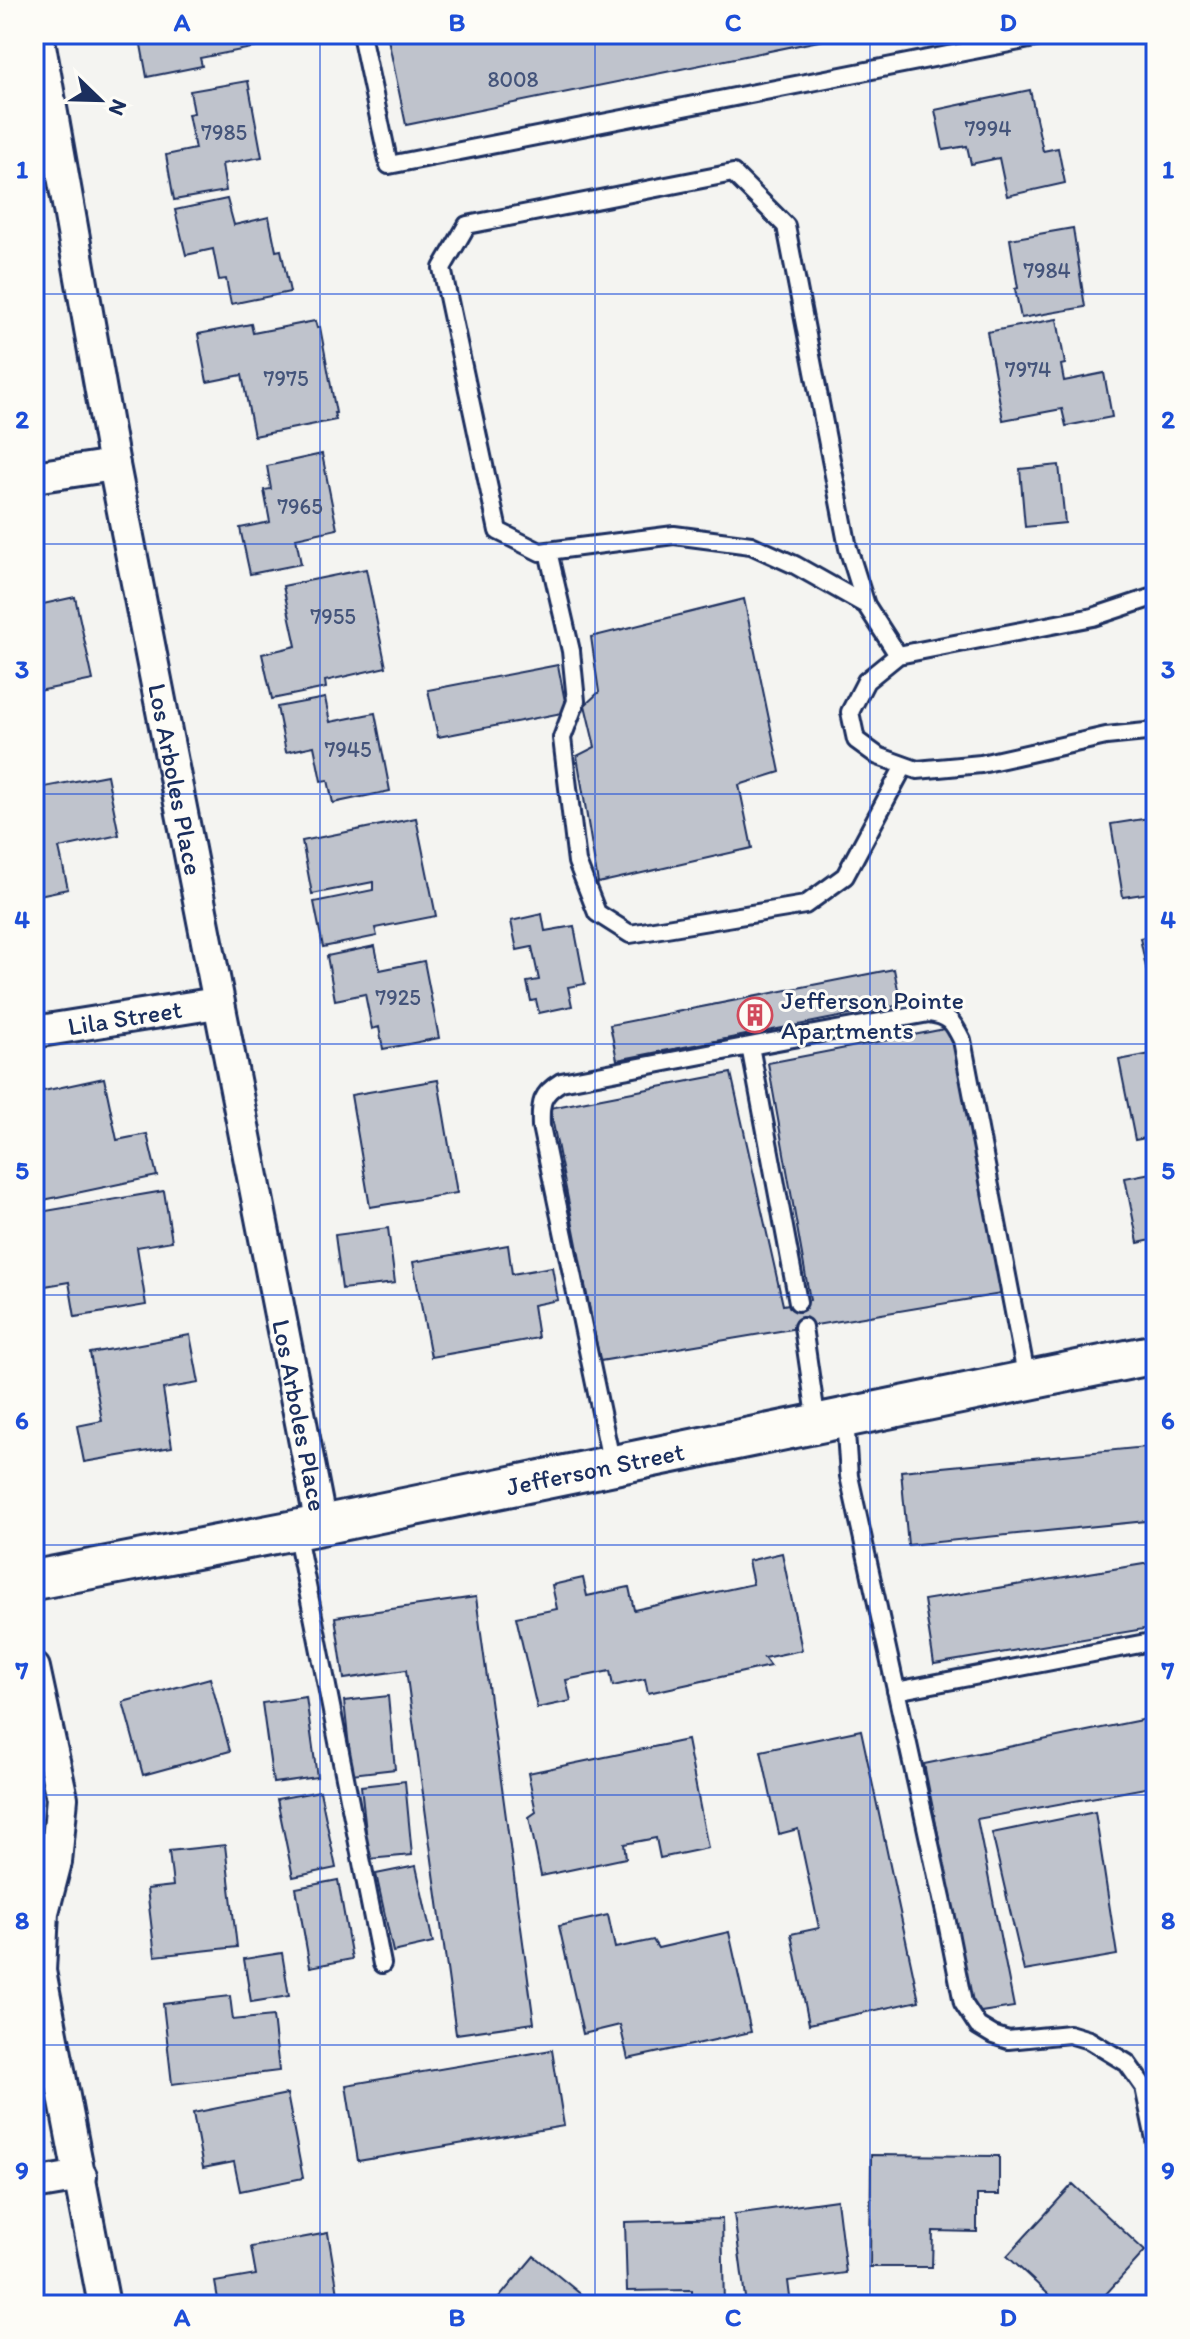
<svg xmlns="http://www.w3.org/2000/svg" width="1190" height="2339" font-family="Itim,sans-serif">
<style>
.building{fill:#bfc3cc;stroke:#1b2f5e;stroke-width:2}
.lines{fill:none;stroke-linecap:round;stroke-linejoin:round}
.service-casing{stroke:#1b2f5e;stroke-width:22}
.minor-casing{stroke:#1b2f5e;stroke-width:36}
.tertiary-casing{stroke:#1b2f5e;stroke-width:44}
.service{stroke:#fdfcf7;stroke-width:16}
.minor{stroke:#fdfcf7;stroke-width:30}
.tertiary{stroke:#fdfcf7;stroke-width:38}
.grid{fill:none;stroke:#1d4ed8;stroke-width:2;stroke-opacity:0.55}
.labels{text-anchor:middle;stroke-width:6;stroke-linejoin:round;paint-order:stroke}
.number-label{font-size:22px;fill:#44547a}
.street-label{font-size:26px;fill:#1b2f5e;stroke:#fdfcf7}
.poi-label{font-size:26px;fill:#1b2f5e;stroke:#fdfcf7;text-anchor:start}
.neatline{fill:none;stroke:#1d4ed8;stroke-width:3}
.grid-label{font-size:26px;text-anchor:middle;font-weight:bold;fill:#1d4ed8}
</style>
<rect width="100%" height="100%" fill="#f4f4f1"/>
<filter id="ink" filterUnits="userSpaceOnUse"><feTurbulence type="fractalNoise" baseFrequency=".0125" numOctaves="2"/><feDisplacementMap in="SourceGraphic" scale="16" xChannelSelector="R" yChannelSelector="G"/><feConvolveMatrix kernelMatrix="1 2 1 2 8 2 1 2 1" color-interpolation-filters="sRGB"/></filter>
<g filter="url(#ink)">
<!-- building -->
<path class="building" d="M139,34H260L262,46L200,58L202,66L147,77Z
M387,34H853L406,125Z
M248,81L262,157L222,164L226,191L174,200L166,155L195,149L188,114L194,113L190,91Z
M1030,90L1043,151L1058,148L1065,183L1007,196L999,158L971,164L967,146L943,150L935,110Z
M227,199L234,225L269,217L276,251L281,250L290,292L231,304L226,279L219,280L213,249L186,255L175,210Z
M1073,228L1085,307L1021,318L1015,289L1018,288L1010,239Z
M1057,319L1065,364L1061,365L1064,381L1104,373L1112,417L1066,426L1062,409L1003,420L987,332Z
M315,321L317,328L320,327L336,413H334L336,420L254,436L242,375L207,382L198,334L251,324L253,333Z
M322,454L337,529L296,538L301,564L250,574L240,528L270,522L264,490L271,489L267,466Z
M1059,465L1065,523L1025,527L1020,469Z
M366,569L386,667L325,681L326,688L272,699L262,654L296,646L283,586Z
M75,597L93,680L34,692V606Z
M744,599L780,772L739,785L752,848L598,883L577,756L595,747L585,705L599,692L591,637Z
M558,665L567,712L438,737L428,690Z
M325,698L330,722L375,713L390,791L333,803L328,780L321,781L314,746L286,752L277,707Z
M107,775L119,835L59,848L68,889L34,896V789Z
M1156,817V892L1123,897L1111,824Z
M416,818L436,916L375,928L377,936L323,947L314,902L373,890V882L312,894L302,841Z
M542,914L545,931L574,926L585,984L568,987L572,1006L539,1013L536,1000L531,1001L527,982L539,980L532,947L517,950L511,921Z
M1156,934V1016L1140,938Z
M375,946L380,970L424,961L439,1038L383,1049L379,1027L372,1029L365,994L335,1000L327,956Z
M894,969L901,1005L617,1060L610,1025Z
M950,1028L1007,1293L600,1361L550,1108L731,1073L783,1305L810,1300L768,1063Z
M1156,1053V1136L1135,1140L1119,1060Z
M104,1078L117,1140L147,1134L157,1176L34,1202V1093Z
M438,1080L457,1193L370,1207L351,1095Z
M1156,1172V1239L1138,1243L1125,1178Z
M164,1191L172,1241L137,1247L146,1305L75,1317L69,1282L39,1287L34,1259V1213Z
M388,1228L395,1283L342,1289L335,1235Z
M508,1245L512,1274L552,1267L558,1300L533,1305L538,1338L431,1357L413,1262Z
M190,1335L199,1383L163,1389L172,1447L84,1462L77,1426L102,1421L90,1353Z
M1156,1446V1520L908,1545L901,1471Z
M782,1553L802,1650L764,1658L770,1666L648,1693L645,1679L613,1686L610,1671L566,1680L571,1701L537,1708L516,1617L557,1609L552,1585L583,1578L587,1596L629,1587L634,1610L753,1584L748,1561Z
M1156,1562V1627L934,1664L924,1600Z
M476,1597L534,2023L456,2034L406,1670L344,1679L335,1617Z
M210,1678L230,1751L143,1775L123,1702Z
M388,1696L395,1769L352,1774L344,1701Z
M306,1697L317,1777L273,1783L262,1703Z
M1156,1717V1786L977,1819L1014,2007L974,2013L924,1764Z
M861,1730L919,2001L809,2024L791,1934L819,1928L798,1829L779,1834L761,1751Z
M687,1740L708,1848L660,1858L656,1838L624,1844L626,1858L541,1876L529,1817L536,1812L528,1773Z
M405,1781L412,1855L369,1859L361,1786Z
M320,1791L336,1868L293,1877L277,1799Z
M1095,1812L1117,1955L1024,1971L992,1833Z
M225,1845L237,1947L155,1956L147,1889L173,1886L169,1851Z
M416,1866L433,1943L393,1952L376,1874Z
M338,1880L352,1959L310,1967L296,1888Z
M608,1915L615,1948L653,1940L658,1948L729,1932L751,2032L628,2059L620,2025L583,2034L559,1926Z
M282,1953L289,1996L251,2002L244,1959Z
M230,1996L233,2020L273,2016L279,2071L172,2084L163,2004Z
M552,2050L564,2126L358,2161L346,2085Z
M287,2094L303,2178L240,2191L234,2162L203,2168L193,2113Z
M871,2155L999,2156V2195H977V2232L933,2231L932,2267H870Z
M1073,2184L1145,2251L1096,2305H1060L1007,2256Z
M837,2200L846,2273L788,2281L791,2305H746L734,2214Z
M722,2219L724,2305H692V2290L627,2291L625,2222Z
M328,2233L340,2305H219L215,2282L256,2275L251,2247Z
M534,2256L594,2305H493Z"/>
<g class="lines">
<!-- service casing -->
<g class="service-casing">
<path id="service" d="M361,34L389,165L1055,34
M548,551L571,651L576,701L562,738L577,862L597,913L630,934L805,905L845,876L904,766
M1156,596L1093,617L898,655L866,681L850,712L856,740L878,756L917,770L981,764L1106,736L1156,731
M866,605L795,565L751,545L674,535L540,552L498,531L442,268L467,225L733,173L786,226L848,548L866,605L898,655
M750,1046L929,1013C950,1016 953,1022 962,1040L1027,1380
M803,1327L817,1423
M845,1418L849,1476L946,1917L963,2003L978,2026L993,2035L1008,2040L1069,2034L1089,2040L1127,2063L1144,2087L1156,2144
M612,1465L541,1126C540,1103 541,1094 561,1082L750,1046L798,1302
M296,1530L382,1964
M896,1691L1156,1641"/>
</g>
<!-- minor casing -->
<g class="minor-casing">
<g id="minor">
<path id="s1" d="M38,34L114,465L321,1525"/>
<path d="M34,477L114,465"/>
<path id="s2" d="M34,1032L217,1003"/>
<path d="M34,1668L62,1798L56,1862L43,1912L40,1971L104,2305"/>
<path d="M34,2184L81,2176"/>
</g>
</g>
<!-- tertiary casing -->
<g class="tertiary-casing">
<g id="tertiary">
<path id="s3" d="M34,1580L321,1525L1156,1354"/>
</g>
</g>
<!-- service -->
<use href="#service" class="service"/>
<!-- minor -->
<use href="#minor" class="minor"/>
<!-- tertiary -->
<use href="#tertiary" class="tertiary"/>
</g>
</g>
<!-- grid -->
<path class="grid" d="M320,34V2305M595,34V2305M870,34V2305M34,294H1156M34,544H1156M34,794H1156M34,1044H1156M34,1295H1156M34,1545H1156M34,1795H1156M34,2045H1156"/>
<!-- icons -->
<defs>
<g id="building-ring" transform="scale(1.8)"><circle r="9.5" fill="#fdfcf7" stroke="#d1495b" stroke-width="1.5"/><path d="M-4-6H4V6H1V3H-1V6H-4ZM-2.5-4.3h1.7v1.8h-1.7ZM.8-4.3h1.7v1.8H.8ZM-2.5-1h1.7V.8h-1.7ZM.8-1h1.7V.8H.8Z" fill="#d1495b"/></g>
</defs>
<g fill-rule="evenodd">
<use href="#building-ring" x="755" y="1015"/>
</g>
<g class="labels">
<!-- number labels -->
<g class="number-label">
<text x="513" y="87">8008</text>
<text x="988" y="136">7994</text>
<text x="224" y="140">7985</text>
<text x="1047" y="278">7984</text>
<text x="1028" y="377">7974</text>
<text x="286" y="386">7975</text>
<text x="300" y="514">7965</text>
<text x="333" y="624">7955</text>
<text x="348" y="757">7945</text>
<text x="398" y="1005">7925</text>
</g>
<!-- street labels -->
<g class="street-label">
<text dy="9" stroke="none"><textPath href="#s1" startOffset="758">Los Arboles Place</textPath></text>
<text dy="9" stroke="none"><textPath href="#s2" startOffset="92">Lila Street</textPath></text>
<text dy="9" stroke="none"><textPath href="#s1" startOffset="1406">Los Arboles Place</textPath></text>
<text dy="9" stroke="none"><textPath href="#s3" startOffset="572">Jefferson Street</textPath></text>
</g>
<!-- poi labels -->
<g class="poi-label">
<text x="781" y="1009">Jefferson Pointe<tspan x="781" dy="30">Apartments</tspan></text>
</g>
</g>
<!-- margin -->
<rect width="1190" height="2339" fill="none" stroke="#fdfcf7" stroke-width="88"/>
<!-- north arrow -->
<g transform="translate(100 100) rotate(113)" stroke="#fdfcf7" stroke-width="6" paint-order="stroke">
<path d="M0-6L14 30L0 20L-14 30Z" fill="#1b2f5e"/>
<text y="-12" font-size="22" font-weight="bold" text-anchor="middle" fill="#1b2f5e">N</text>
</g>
<rect x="44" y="44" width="1102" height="2251" class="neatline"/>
<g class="grid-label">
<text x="182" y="31">A</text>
<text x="457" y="31">B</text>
<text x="733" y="31">C</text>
<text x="1008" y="31">D</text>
<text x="22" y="178">1</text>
<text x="1168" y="178">1</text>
<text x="22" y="428">2</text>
<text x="1168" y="428">2</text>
<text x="22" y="678">3</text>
<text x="1168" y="678">3</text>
<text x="22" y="928">4</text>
<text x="1168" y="928">4</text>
<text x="22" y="1179">5</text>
<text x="1168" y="1179">5</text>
<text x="22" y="1429">6</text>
<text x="1168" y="1429">6</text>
<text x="22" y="1679">7</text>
<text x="1168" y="1679">7</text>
<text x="22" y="1929">8</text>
<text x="1168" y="1929">8</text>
<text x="22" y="2179">9</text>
<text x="1168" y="2179">9</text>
<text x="182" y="2326">A</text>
<text x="457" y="2326">B</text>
<text x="733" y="2326">C</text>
<text x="1008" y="2326">D</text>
</g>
</svg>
